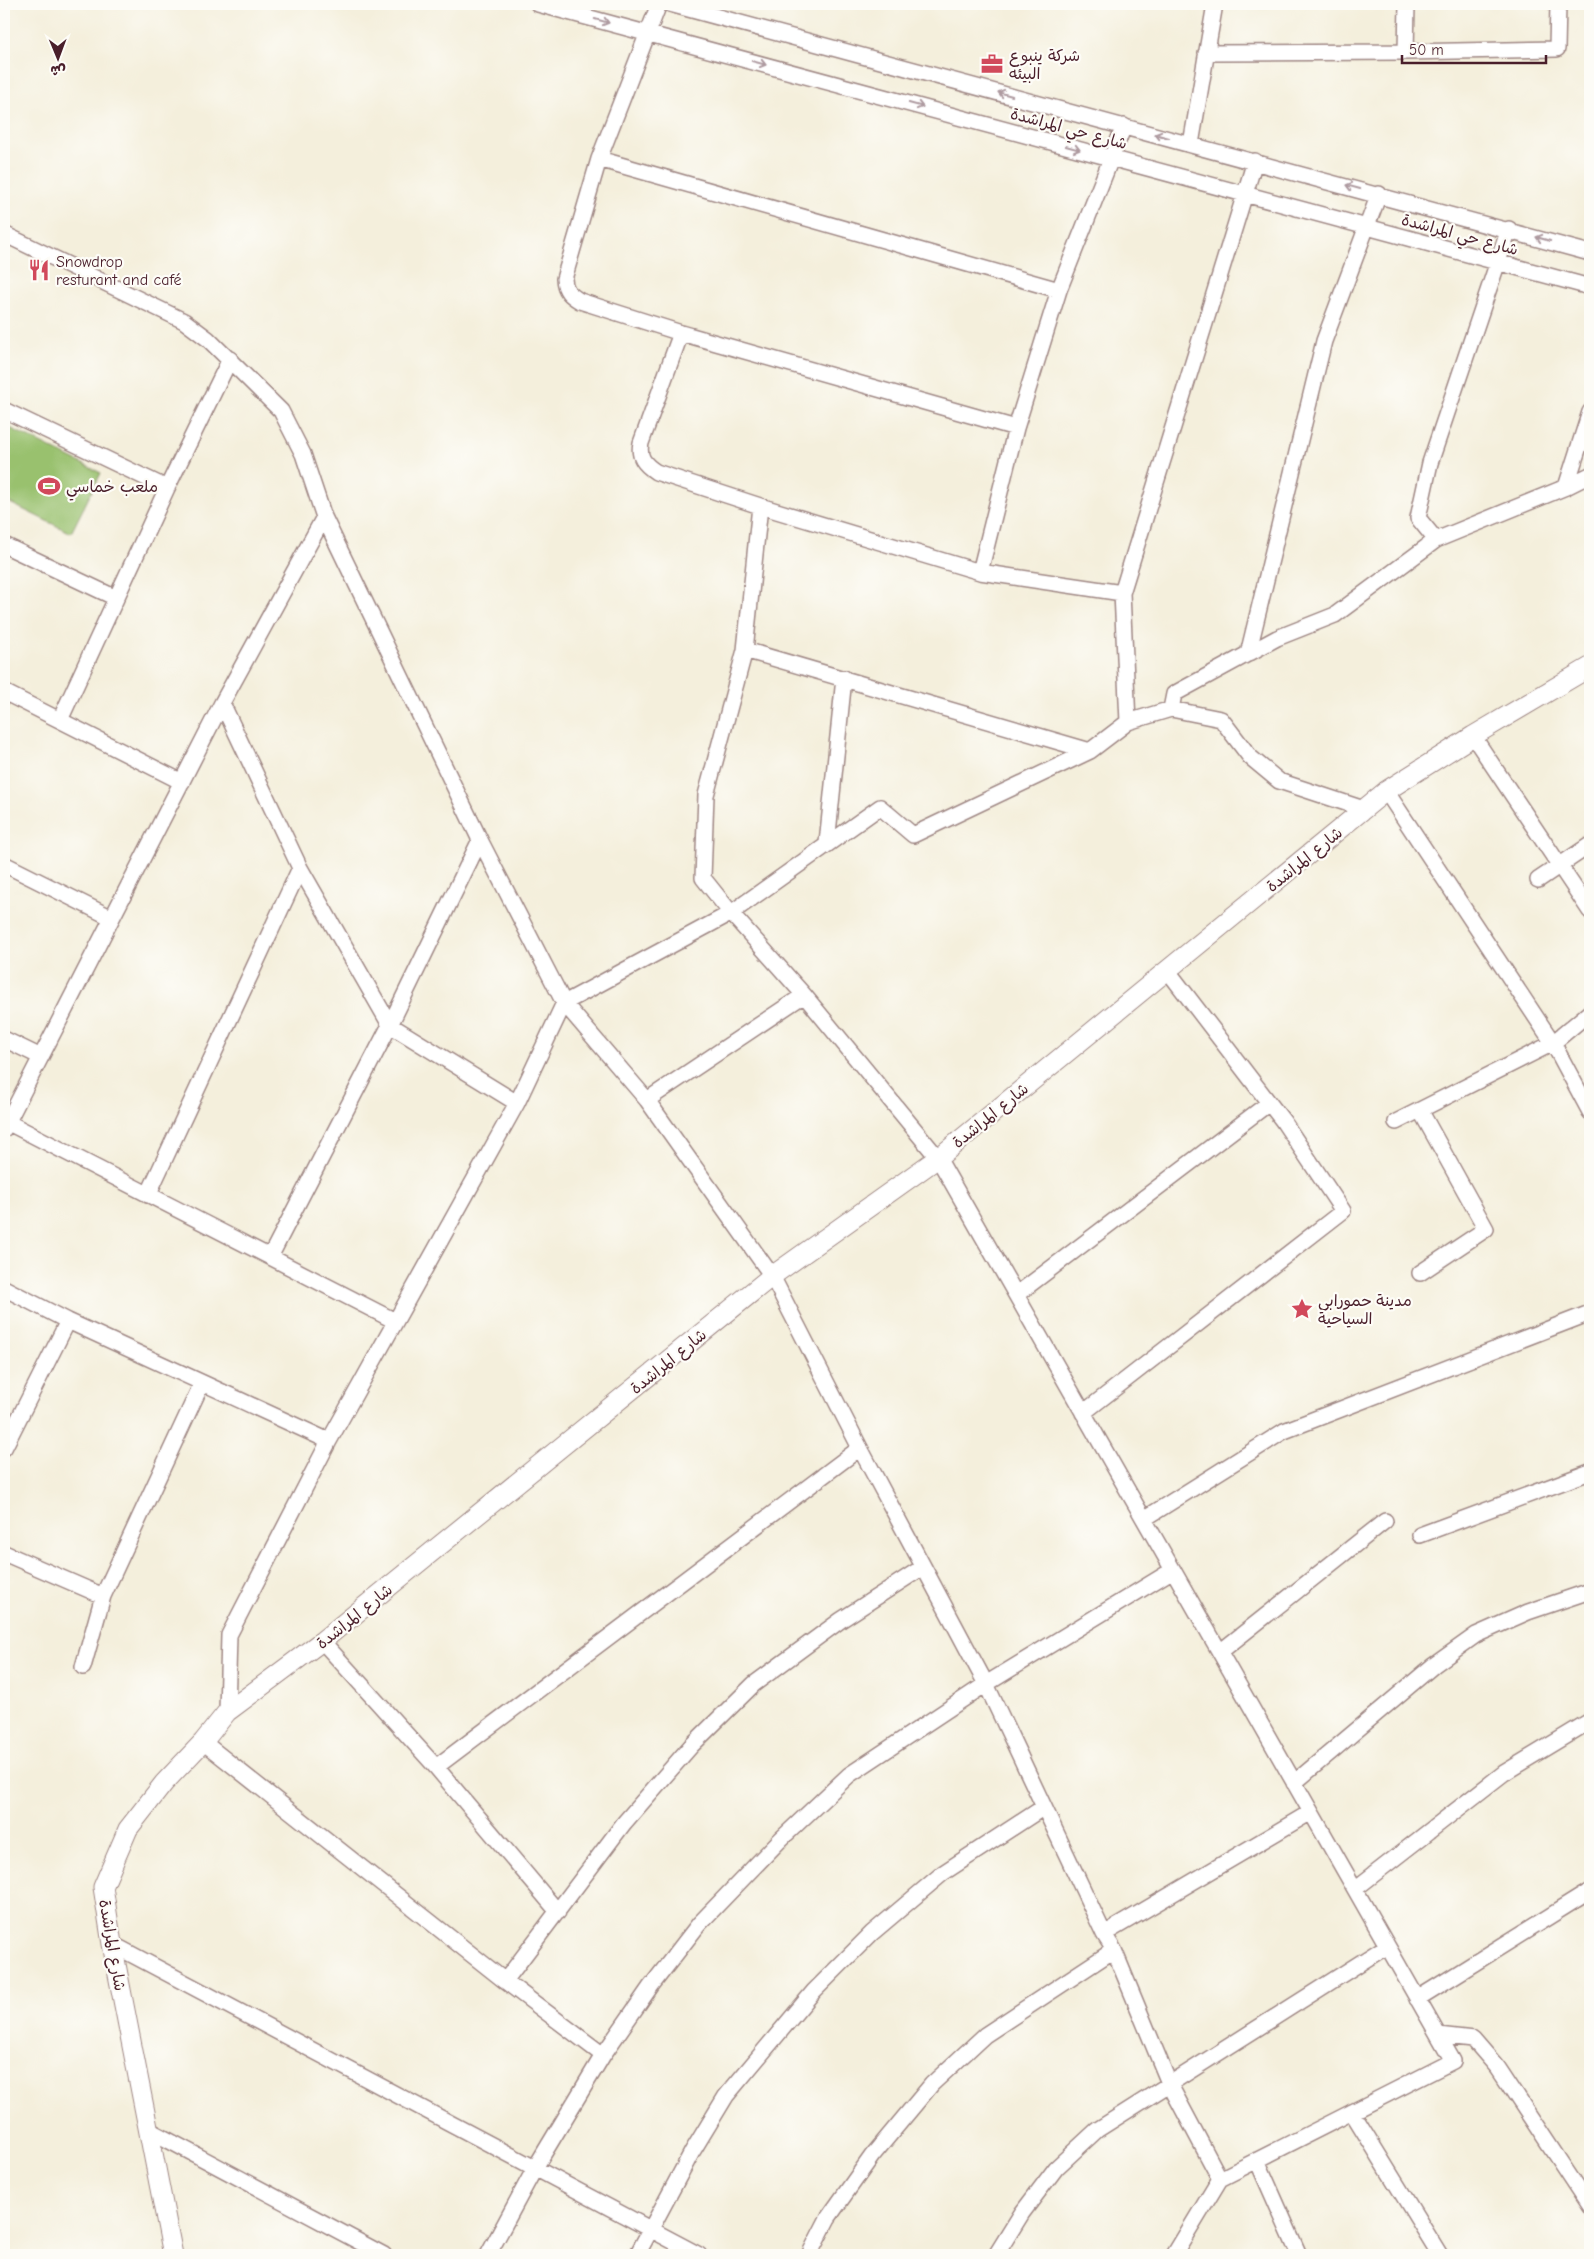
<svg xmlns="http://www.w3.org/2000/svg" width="1594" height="2259" font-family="'Comic Neue','Playpen Sans Arabic',sans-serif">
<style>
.green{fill:#99c16e;stroke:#72704c}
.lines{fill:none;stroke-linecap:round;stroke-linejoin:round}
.minor-casing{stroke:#9f8784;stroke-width:18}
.tertiary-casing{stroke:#9f8784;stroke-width:21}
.minor{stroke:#fff;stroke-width:15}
.tertiary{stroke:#fff;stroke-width:19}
.oneway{stroke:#ae9aa0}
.labels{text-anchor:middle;stroke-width:4.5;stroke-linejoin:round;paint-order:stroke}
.poi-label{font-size:16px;fill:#4a1f2b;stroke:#fdfcf7;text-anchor:start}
.street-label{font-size:16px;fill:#4a1f2b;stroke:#fdfcf7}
</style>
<rect width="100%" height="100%" fill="#fdfcf7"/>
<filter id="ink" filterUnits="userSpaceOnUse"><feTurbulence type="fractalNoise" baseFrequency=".02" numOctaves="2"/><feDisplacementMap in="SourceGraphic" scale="10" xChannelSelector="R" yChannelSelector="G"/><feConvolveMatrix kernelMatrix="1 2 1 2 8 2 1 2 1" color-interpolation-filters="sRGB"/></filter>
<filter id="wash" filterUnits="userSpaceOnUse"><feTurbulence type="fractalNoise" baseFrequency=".0096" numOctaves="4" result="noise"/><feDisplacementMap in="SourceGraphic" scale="20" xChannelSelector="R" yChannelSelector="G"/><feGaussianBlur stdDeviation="1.12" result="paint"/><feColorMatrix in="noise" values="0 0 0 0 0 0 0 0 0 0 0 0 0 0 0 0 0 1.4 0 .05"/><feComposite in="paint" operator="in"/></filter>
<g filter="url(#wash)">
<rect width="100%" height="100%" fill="#f4efdc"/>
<!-- green -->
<path class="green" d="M4,425L101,473L71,533L4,500Z"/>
</g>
<g filter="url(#ink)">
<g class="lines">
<!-- minor casing -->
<g class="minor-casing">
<path id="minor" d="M538,4L1590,287
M659,4L599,159L1059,290
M670,4L1590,253
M1406,52L1407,4
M1206,53L1406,52L1557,49L1558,4
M1191,144L1215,4
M599,159L564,279C565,291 570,295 580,301L681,333L1016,428
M4,234L184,321L208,339L281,411L303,454L324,517L480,840L564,1003L647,1100L772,1276L860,1448L986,1684L1104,1934L1114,1950L1169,2083L1220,2179L1174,2255
M681,333L641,443C638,457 644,464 656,472L760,506L980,572L1122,593
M4,410L167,488
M1566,487L1590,412
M760,506L745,650L1090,751
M1436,540L1418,518L1430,463L1509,229
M4,545L116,598
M980,572L1016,428L1059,290L1124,126
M745,650L706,795L703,878L731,913L804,995
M1248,654L1324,341L1379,194
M4,692L182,782
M222,703L300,868L390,1025L517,1103
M1171,709L1174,694L1277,638L1335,615L1436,540L1566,487L1590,475
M60,720L167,488L230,359
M1128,722L1171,709L1221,719L1250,757L1279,781L1364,809
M1473,736L1590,911
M1386,791L1553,1043L1590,1112
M827,843L844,678
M4,864L112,918
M1538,880L1590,845
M4,1039L41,1057
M647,1100L804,995L938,1158L1453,2061L1220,2179
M7,1122L395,1321
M1396,1122L1553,1043L1590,1012
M4,1129L222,703L324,517
M148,1195L300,868
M270,1257L390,1025L480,840
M1420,1273L1486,1229L1420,1110
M4,1288L68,1321L329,1441
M1016,1295L1269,1103
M1083,1413L1343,1211L1283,1121L1168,971
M4,1448L68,1321
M1144,1519L1284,1431L1590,1313
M1420,1535L1590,1472
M4,1553L103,1596
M322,1641L436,1767L558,1912
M1220,1652L1385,1521
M83,1667L103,1596L202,1383
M227,1712L229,1635L329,1441L517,1103L564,1003L731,913L880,807L913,835L1090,751L1128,722L1122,593L1255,161
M203,1742L505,1981L603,2055
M436,1767L860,1448
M1294,1783L1434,1665L1476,1635L1528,1612L1590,1591
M1355,1889L1504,1773L1590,1721
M1104,1934L1311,1812
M112,1944L699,2255
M505,1981L624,1823L691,1746L754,1684L841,1620L923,1567
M1417,1999L1590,1891
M1438,2035L1473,2039L1498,2068L1590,2207
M1352,2112L1440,2255
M149,2130L384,2255
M1257,2160L1299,2255
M488,2255L535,2168L603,2055L651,1986L699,1924L781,1839L849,1775L986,1684L1173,1570
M637,2255L692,2152L726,2096L814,1991L872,1933L943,1873L1044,1807
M809,2255L828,2218L872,2156L932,2084L985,2035L1114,1950
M996,2255L1022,2213L1056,2168L1097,2130L1387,1946"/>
</g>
<!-- tertiary casing -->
<g class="tertiary-casing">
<path id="tertiary" d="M173,2255L112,1944L103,1887L128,1829L164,1783L203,1742L227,1712L322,1641L772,1276L938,1158L1386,791L1473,736L1590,667"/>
</g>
<!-- minor -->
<use href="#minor" class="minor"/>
<!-- tertiary -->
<use href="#tertiary" class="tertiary"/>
</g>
<!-- one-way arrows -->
<defs><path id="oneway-shaft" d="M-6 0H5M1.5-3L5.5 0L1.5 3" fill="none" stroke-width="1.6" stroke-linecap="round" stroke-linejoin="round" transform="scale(1.25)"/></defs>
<g class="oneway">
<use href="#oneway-shaft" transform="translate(602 21) rotate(15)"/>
<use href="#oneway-shaft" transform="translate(759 63) rotate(15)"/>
<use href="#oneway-shaft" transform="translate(1005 94) rotate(-165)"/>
<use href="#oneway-shaft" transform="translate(916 105) rotate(15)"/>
<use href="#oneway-shaft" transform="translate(1162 136) rotate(-165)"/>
<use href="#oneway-shaft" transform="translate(1073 148) rotate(15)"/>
<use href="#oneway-shaft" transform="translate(1353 187) rotate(-165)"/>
<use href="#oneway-shaft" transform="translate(1543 239) rotate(-164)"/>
</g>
</g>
<!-- icons -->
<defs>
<g id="office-bare" transform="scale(1.725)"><path d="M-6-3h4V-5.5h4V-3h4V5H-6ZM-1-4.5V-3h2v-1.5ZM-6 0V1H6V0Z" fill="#d1495b" stroke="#fdfcf7" stroke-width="2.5" paint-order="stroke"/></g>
<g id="restaurant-bare" transform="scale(1.725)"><path d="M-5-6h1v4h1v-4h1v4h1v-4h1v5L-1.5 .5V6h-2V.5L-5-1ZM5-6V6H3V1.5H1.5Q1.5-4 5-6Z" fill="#d1495b" stroke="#fdfcf7" stroke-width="2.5" paint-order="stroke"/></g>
<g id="stadium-bare" transform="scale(1.725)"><path d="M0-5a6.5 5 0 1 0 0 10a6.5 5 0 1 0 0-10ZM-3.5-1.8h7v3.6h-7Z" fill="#d1495b" stroke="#fdfcf7" stroke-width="2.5" paint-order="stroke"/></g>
<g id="sight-bare" transform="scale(1.725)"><path d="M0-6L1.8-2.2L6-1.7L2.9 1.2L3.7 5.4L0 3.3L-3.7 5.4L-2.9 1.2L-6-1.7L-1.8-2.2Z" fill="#d1495b" stroke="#fdfcf7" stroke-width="2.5" paint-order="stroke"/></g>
</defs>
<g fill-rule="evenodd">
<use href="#office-bare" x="992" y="64"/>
<use href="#restaurant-bare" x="39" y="270"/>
<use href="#stadium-bare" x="49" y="486"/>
<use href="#sight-bare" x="1302" y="1309"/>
</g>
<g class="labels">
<!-- poi labels -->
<g class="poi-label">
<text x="1009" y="61">شركة ينبوع<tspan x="1009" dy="18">البيئه</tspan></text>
<text x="56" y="267">Snowdrop<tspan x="56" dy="18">resturant and café</tspan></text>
<text x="66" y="492">ملعب خماسي</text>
<text x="1318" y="1306">مدينة حمورابي<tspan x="1318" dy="18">السياحية</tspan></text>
</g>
<!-- street labels -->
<g class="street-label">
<text transform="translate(1069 128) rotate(15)" y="6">شارع حي المراشدة</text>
<text transform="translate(1460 234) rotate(15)" y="6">شارع حي المراشدة</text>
<text transform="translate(1304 859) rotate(-39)" y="6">شارع المراشدة</text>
<text transform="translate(990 1115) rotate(-39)" y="6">شارع المراشدة</text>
<text transform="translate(668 1361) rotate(-39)" y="6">شارع المراشدة</text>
<text transform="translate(354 1616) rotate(-39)" y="6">شارع المراشدة</text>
<text transform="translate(113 1945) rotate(80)" y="6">شارع المراشدة</text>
</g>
</g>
<!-- margin -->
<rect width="1594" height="2259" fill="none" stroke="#fdfcf7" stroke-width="20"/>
<!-- north arrow -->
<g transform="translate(58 58) rotate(179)" stroke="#fdfcf7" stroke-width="4" paint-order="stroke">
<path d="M0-4L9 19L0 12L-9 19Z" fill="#4a1f2b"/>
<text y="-8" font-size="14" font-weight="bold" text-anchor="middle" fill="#4a1f2b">ش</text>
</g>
<!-- scale -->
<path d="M1402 55v8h144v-8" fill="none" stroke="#4a1f2b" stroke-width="2.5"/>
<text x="1409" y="55" font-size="15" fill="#4a1f2b" stroke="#fdfcf7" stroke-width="4" paint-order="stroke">50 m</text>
</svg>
